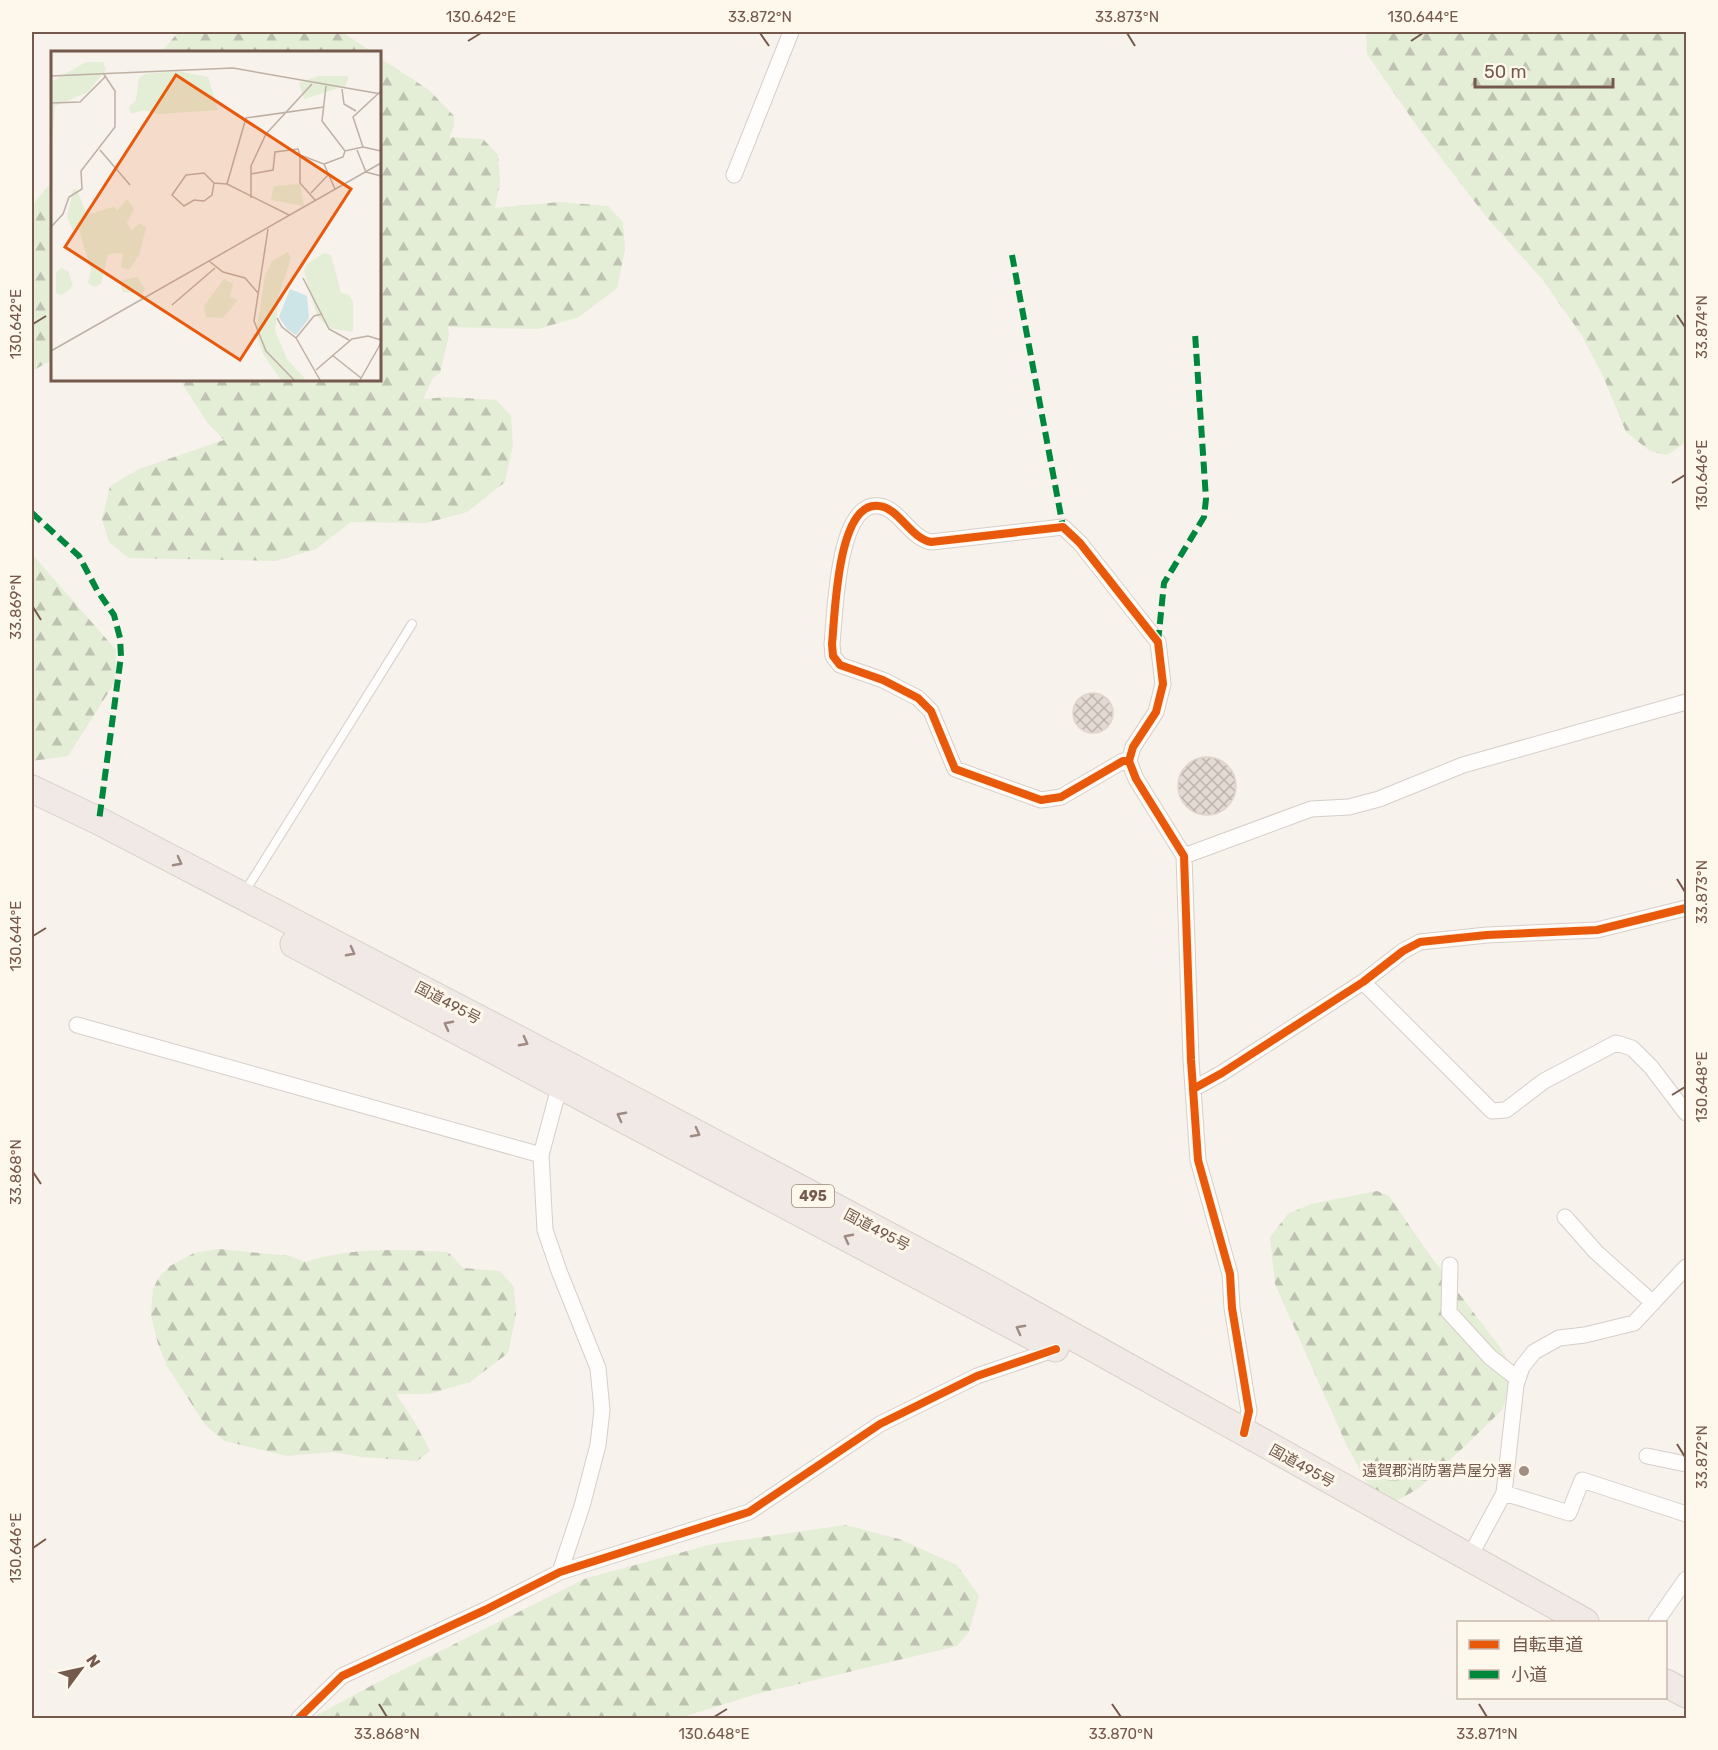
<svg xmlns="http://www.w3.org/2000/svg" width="1718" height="1750" font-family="Rubik,'Noto Sans JP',sans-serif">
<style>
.forest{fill:url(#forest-firs)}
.building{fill:url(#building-cross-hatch);stroke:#e0d5cd;stroke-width:1.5}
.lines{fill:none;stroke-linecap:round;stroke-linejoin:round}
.lane-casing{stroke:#d6cfc9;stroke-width:10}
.street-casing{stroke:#d6cfc9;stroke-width:17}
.highway-casing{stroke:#d8cfca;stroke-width:29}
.lane{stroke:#fefdfc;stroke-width:8}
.street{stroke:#fefdfc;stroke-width:15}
.highway{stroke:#f0e9e5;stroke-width:27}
.quiet{stroke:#00873e;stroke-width:6;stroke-dasharray:12 6;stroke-linecap:butt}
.cycleway-casing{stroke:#fef7ec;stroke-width:11}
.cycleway{stroke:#e8590c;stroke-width:8}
.oneway{stroke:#9f8b82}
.ticks{fill:none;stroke:#74594c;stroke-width:2}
.poi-dot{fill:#a28f84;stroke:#fef7ec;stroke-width:2}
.labels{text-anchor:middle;stroke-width:6;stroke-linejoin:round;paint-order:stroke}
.shield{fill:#fef7ec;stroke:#9d887c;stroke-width:1.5}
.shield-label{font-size:14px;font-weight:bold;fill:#74594c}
.street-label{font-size:15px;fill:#74594c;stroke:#fef7ec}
.poi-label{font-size:15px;fill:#74594c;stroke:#fef7ec;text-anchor:end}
.inset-road{fill:none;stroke:#bfb0a6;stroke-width:1.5}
.view{fill:#e8590c;fill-opacity:0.15;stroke:#e8590c;stroke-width:3}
.inset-edge{fill:none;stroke:#74594c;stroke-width:3}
.neatline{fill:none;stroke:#74594c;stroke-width:2}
.ticks-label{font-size:15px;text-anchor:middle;fill:#74594c}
</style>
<defs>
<pattern id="forest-firs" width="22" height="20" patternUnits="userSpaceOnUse" patternTransform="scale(1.5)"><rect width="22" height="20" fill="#e4edd6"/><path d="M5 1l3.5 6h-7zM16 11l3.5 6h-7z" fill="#bdc3b0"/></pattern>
<pattern id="building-cross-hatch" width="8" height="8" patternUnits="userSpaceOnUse" patternTransform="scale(1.5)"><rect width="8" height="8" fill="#e3dad3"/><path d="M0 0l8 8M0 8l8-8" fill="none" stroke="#bdb4ad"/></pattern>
</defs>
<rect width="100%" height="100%" fill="#f7f2eb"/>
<!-- forest -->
<path class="forest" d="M178,32H342L372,52H162Z
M1366,32H1686V442L1667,455L1650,451L1626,432L1603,376L1581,334L1542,279L1484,214L1419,129L1367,54Z
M380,58L429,90L454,116V126L449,137L483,139L498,155L500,183L495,208L560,202L608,206L623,222L625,250L617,288L579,317L538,329L448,327L449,335L440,373L433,378L423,399L448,397L496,400L511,416L513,444L505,482L467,512L426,523L351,522L316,549L276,561L129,558L109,542L102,519L110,486L139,469L224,440L207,422L180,380H380Z
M52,182V360L32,371V205Z
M32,554L116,650L115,682L68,756L32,761Z
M1377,1191L1389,1196L1429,1254L1499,1346L1516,1373L1502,1410L1466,1445L1419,1488L1395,1502L1377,1501L1347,1446L1275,1284L1270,1237L1288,1214L1311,1204Z
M219,1249L290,1256L305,1262C351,1247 400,1249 448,1252L463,1268L500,1271L514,1287L516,1315L508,1353L470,1382L429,1394H396L414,1421L430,1451L417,1461L362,1457L333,1452L287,1456L225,1441L206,1426L167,1366L158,1344L151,1315L153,1289L159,1277L170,1266L194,1253Z
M845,1525L899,1539L957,1565L979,1596L969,1632L957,1646L757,1694L679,1718H312L378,1682L587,1578L713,1544Z"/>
<!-- building -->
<path class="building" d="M1073 713a20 20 0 1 1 40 0a20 20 0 1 1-40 0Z
M1178 786a29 29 0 1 1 58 0a29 29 0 1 1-58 0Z"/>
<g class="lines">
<!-- lane casing -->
<g class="lane-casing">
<path id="lane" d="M244,893L412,624"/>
</g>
<!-- street casing -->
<g class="street-casing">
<path id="street" d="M734,175L791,32
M1129,761H1123L1061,797L1041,800L955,769L931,711L918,698L883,680L840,665L833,656L832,644C835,616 837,500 879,506C899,508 910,538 931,542L1063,527L1080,543L1158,642L1163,684L1156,712L1133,747L1129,761L1136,779L1184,856L1191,1060L1198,1160L1230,1274L1232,1308L1249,1411L1244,1433
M1184,856L1311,809L1349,807L1379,799L1463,765L1686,702
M1363,982L1492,1111L1506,1110L1544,1081L1616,1043L1632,1048L1651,1067L1686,1113
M77,1025L541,1155
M560,1084L541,1155L545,1230L559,1271L598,1368L602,1410L598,1445L582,1506L560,1572
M1193,1089L1222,1073L1363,982L1403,951L1420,942L1487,935L1597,930L1686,908
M1565,1217L1596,1252L1653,1303
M1450,1265L1449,1312L1490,1357L1518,1379
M1647,1456L1686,1464
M1504,1493L1569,1513L1582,1480L1686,1514
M1469,1558L1504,1493L1516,1385L1522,1367L1534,1352L1559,1338L1585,1335L1634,1323L1686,1267
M1656,1622L1686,1579
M299,1718L342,1676L485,1610L560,1572L749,1512L880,1424L977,1376L1056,1349"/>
</g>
<!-- highway casing -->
<g class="highway-casing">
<path id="highway" d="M32,789L99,821L575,1069L979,1284L1585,1622
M294,944L1055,1348
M1666,1683L1686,1694"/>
</g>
<!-- lane -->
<use href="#lane" class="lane"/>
<!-- street -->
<use href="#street" class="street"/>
<!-- highway -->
<use href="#highway" class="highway"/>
<!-- quiet -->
<path class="quiet" d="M1012,255L1063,527
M32,513L79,556L97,590L114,615L120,638L121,656L99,821
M1158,642L1164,583L1204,517L1206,499L1195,333"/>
<!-- cycleway casing -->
<g class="cycleway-casing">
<path id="cycleway" d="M1129,761H1123L1061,797L1041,800L955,769L931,711L918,698L883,680L840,665L833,656L832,644C835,616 837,500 879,506C899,508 910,538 931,542L1063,527L1080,543L1158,642L1163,684L1156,712L1133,747L1129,761L1136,779L1184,856L1191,1060L1198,1160L1230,1274L1232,1308L1249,1411L1244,1433
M1193,1089L1222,1073L1363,982L1403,951L1420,942L1487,935L1597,930L1686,908
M299,1718L342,1676L485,1610L560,1572L749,1512L880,1424L977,1376L1056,1349"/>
</g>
<!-- cycleway -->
<use href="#cycleway" class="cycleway"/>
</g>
<!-- one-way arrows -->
<defs><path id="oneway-chevron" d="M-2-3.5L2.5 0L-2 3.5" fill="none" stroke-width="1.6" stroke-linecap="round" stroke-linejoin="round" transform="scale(1.5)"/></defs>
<g class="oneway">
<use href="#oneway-chevron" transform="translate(178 862) rotate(28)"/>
<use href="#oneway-chevron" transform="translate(351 952) rotate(28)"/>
<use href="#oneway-chevron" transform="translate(448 1025) rotate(-152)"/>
<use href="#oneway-chevron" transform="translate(524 1042) rotate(28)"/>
<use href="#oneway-chevron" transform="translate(621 1116) rotate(-152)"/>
<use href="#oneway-chevron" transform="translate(696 1133) rotate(28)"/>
<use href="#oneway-chevron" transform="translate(848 1238) rotate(-152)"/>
<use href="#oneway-chevron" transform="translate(1020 1329) rotate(-152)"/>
</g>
<!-- ticks -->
<path class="ticks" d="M760,33L769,46M1127,33L1135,46M468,41L481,33M1411,41L1423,33M1677,315L1685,327M33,324L46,316M1672,483L1685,475M33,607L41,620M1677,879L1685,892M33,936L46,928M1672,1095L1685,1087M33,1172L41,1184M1677,1444L1685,1457M33,1548L46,1539M379,1704L387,1717M1112,1704L1121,1717M1479,1704L1487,1717M714,1717L727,1709"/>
<!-- markers -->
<circle class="poi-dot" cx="1524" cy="1471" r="6"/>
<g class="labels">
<!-- shield labels -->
<rect class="shield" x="792" y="1185" width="42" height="22" rx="4.5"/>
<g class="shield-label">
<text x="813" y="1201">495</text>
</g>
<!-- street labels -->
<g class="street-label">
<text transform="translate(448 1003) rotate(28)" y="5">国道495号</text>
<text transform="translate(877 1230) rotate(28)" y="5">国道495号</text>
<text transform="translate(1302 1466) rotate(29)" y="5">国道495号</text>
</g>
<!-- poi labels -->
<g class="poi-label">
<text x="1512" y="1476">遠賀郡消防署芦屋分署</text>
</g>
</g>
<!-- overview -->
<g transform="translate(51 51)">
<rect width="330" height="330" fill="#f7f2eb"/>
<path d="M35,11H52L55,19L37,41L4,55L0,104V31ZM127,20L157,26L167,59L108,63L93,59L80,63L78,56L85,49L88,27L94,23ZM267,25H294L298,26L294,35L253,48L248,32ZM249,133L253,155L220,149L223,135ZM22,138L26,139L36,164L62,156L67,159L76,148L83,158L76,172L81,179L89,172L95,177L88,204L78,219L70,216L72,202L57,203L50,233L43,236L37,232L40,219L28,179H22L16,166ZM237,201L240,207L228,244L224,280L236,308L255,329H230L212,303L205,283L214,225L221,210ZM273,202L280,204L290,242L298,244L302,251V281L278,277L266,265L253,220L256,213ZM10,217L17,220L22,235L11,244L5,242V222ZM86,226L94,238L91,243L72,241L68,230ZM173,228L182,233L179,246L187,249L172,267L155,266L153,255Z" fill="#e4edd6"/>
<path d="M239,238L256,245L258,267L245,284L236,278L228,266Z" fill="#cde5e7"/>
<path class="inset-road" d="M0,25L182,17L330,43M275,35L271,70L294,100L312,96L302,66L330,40M291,38L293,53L305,60M0,52L29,51L54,26M312,96L330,100M49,99L79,134M306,99L315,121L330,125M249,104V132L264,149M273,113L292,106L294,100M200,123L222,119L224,101L247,98L249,104L273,113L284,138M163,132L161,144L153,150L143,149L133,155L121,144L135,124L153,122L163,132L176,133L238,164M176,133L195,67L273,56M260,142L278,123M200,147V115L215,83L261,33M0,176L12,163L18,146L31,138L30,120L64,76V40L52,22M217,178L203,270L215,300L243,329M158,210L172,221L194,227L207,242M252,227L278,278L298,289M121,254L164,217M226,267L231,276L245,287L269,329M245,287L263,265L271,263M0,300L330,112M281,304L310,327M265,319L301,288L317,285L330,289M309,329L330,292"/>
<path class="view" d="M125,24L300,138L189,309L14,196Z"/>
<rect width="330" height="330" class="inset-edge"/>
</g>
<!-- border -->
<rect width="1718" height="1750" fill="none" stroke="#fef7ec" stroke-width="66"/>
<!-- legend -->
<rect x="1457" y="1621" width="210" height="78" fill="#fef7ec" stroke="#c7b8ac" stroke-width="1.5"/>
<rect x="1469" y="1640" width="30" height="9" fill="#e8590c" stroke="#c7b8ac" stroke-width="1.5"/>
<text x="1511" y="1651" font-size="18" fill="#74594c">自転車道</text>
<rect x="1469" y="1670" width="30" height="9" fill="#00873e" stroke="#c7b8ac" stroke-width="1.5"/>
<text x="1511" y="1681" font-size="18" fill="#74594c">小道</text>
<!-- north arrow -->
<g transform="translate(81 1669) rotate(57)" stroke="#fef7ec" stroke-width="4.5" paint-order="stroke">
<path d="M0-4.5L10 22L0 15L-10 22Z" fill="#74594c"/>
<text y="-9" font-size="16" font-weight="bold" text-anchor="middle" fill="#74594c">N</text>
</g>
<!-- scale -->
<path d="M1475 78v9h138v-9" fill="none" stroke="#74594c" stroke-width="3"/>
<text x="1484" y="78" font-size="18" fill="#74594c" stroke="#fef7ec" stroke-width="4.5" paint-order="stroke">50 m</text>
<rect x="33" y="33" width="1652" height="1684" class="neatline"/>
<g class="ticks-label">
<text x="481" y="22">130.642°E</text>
<text x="760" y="22">33.872°N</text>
<text x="1127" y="22">33.873°N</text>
<text x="1423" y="22">130.644°E</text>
<text transform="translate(16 324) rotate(-90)" y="5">130.642°E</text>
<text transform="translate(1702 327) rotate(-90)" y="5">33.874°N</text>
<text transform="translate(1702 475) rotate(-90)" y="5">130.646°E</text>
<text transform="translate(16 607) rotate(-90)" y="5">33.869°N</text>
<text transform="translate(1702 892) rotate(-90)" y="5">33.873°N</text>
<text transform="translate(16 936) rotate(-90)" y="5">130.644°E</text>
<text transform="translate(1702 1087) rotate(-90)" y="5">130.648°E</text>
<text transform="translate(16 1172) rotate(-90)" y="5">33.868°N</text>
<text transform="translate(1702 1457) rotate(-90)" y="5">33.872°N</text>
<text transform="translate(16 1548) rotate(-90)" y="5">130.646°E</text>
<text x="387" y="1739">33.868°N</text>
<text x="714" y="1739">130.648°E</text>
<text x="1121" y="1739">33.870°N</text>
<text x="1487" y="1739">33.871°N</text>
</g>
</svg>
